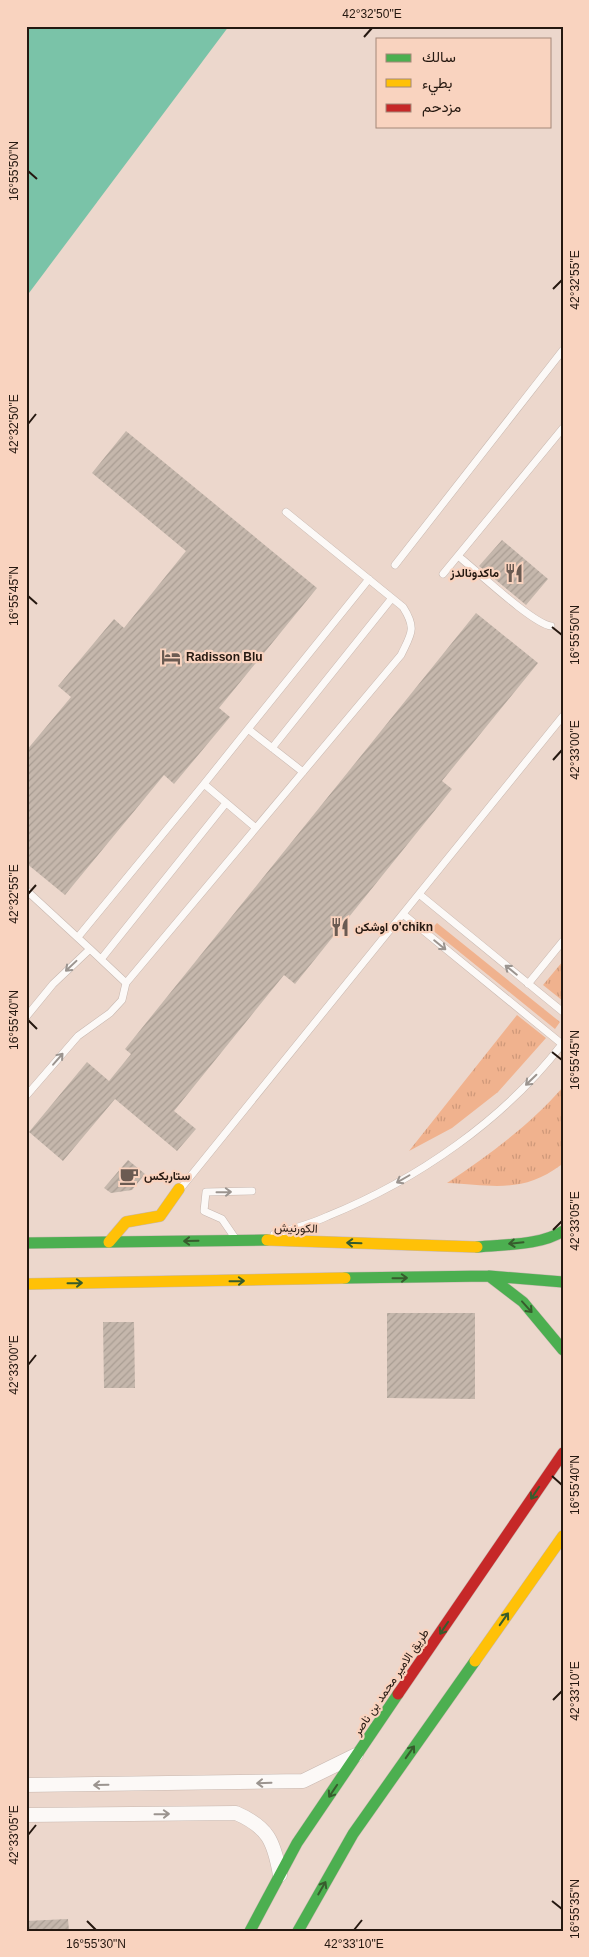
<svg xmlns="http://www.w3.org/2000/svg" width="589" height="1957" font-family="Helvetica,Vazirmatn,sans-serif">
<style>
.grass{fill:url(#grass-tufts)}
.water{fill:#7ac3a8}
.building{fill:url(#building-hatch)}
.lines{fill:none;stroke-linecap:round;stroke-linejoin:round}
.lane-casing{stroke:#c7b7af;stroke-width:8}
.street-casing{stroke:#c7b7af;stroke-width:15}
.fast-casing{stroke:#c7b7af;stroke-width:12}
.slow-casing{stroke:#c7b7af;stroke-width:12}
.jam-casing{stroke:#c7b7af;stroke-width:12}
.lane{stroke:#fcf9f7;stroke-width:7}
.street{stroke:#fcf9f7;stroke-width:14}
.fast{stroke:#4caf50;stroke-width:11}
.slow{stroke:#ffc107;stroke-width:11}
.jam{stroke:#c62828;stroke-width:11}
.oneway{stroke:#9b948f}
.oneway2{stroke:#375c2d}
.ticks{fill:none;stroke:#251810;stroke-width:2}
.labels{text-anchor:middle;stroke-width:4.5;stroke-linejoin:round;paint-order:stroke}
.poi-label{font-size:12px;font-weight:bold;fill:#251810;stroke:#f9d3bf;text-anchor:start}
.street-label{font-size:12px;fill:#251810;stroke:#f9d3bf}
.neatline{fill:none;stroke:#251810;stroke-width:2}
.ticks-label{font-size:12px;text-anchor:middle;fill:#251810}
</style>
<defs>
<pattern id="grass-tufts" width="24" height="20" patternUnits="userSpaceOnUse" patternTransform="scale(1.25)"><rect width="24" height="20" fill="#f0b28e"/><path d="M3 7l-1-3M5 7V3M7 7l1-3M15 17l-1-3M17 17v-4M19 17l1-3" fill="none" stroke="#ce9879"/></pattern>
<pattern id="building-hatch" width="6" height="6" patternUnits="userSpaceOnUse" patternTransform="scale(1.25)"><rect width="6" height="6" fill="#c5b7ac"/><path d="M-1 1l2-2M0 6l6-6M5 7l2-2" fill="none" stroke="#a99d93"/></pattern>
</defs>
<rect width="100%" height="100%" fill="#ecd7cc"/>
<!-- grass -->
<path class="grass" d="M437,923L560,1022L555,1029L431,929Z
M563,961V1001L543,985Z
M517,1015L546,1038L498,1092L452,1128L409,1151Z
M563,1087L561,1165C522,1194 492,1185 447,1183C489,1155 530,1125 563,1087Z"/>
<!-- water -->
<path class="water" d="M26,26H229L26,297Z"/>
<!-- building -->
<path class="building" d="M126,431L317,588L219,708L230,717L174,784L164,775L65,895L26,863V751L71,697L58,686L114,619L124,628L186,551L92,473Z
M502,540L548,579L526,605L479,566Z
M476,613L538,663L442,781L452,789L295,984L284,975L174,1111L196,1129L177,1151L115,1099L63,1161L29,1132L87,1062L109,1081L131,1054L125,1049Z
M128,1160L145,1174L132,1190L111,1193L104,1188Z
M387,1313H475V1399L387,1398Z
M103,1322H134L135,1388H104Z
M68,1919L69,1931H26V1921Z"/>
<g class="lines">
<!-- lane casing -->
<g class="lane-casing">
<path id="lane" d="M458,556C476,570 533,624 551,626
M395,565L563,350
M443,574L563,428
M248,729L369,579
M272,748L392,598
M256,828L204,784L248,729L303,772
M26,890L90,949
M419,894L563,1012
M403,914L562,1044
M78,937L204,784
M102,958L226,803
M126,983L401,655C411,634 417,629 403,607L286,512
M528,984L563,941
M26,1017L53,984L90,949L126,983L122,1000L110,1013L78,1036L26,1096
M181,1188L563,716
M274,1234C292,1229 311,1224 328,1216C417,1180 504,1120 563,1043
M235,1238L222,1219L204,1211L206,1192L252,1191"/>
</g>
<!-- street casing -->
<g class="street-casing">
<path id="street" d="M26,1785L303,1781L356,1755
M26,1815L236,1813C268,1827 274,1841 280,1875"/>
</g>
<!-- fast casing -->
<g class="fast-casing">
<path id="fast" d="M26,1243L267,1240
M477,1247C503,1244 540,1246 563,1231
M489,1276L523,1302L563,1350
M345,1278L489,1276L563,1282
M250,1931L297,1843L398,1694
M298,1931L353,1834L475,1661"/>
</g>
<!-- slow casing -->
<g class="slow-casing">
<path id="slow" d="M267,1240L477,1247
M109,1242L126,1222L160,1216L179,1189
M26,1284L345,1278
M475,1661L563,1536"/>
</g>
<!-- jam casing -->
<g class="jam-casing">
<path id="jam" d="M398,1694L563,1453"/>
</g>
<!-- lane -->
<use href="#lane" class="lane"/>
<!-- street -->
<use href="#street" class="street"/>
<!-- fast -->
<use href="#fast" class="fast"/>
<!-- slow -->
<use href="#slow" class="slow"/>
<!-- jam -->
<use href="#jam" class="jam"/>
</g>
<!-- one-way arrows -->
<defs><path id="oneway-shaft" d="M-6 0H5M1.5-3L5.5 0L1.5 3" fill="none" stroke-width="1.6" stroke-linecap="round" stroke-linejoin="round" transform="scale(1.25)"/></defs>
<g class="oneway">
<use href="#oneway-shaft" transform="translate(440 945) rotate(39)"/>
<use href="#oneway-shaft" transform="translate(71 966) rotate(137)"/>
<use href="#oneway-shaft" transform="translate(511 970) rotate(-141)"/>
<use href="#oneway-shaft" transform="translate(58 1059) rotate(-49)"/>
<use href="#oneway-shaft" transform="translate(531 1080) rotate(136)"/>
<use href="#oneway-shaft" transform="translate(403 1179) rotate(150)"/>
<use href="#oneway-shaft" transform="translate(224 1192) rotate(-1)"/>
<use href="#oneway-shaft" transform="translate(264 1783) rotate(178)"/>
<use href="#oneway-shaft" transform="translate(101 1785) rotate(179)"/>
<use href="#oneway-shaft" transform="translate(162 1814) rotate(-1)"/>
</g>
<g class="oneway2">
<use href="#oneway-shaft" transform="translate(191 1241) rotate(179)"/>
<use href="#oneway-shaft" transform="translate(354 1243) rotate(-178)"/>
<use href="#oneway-shaft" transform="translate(516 1243) rotate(174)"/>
<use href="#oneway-shaft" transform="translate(400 1278) rotate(-1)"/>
<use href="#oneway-shaft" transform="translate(237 1281) rotate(-1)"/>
<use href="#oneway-shaft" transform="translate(75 1283) rotate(-1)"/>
<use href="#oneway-shaft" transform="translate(527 1307) rotate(48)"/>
<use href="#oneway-shaft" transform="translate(535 1493) rotate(124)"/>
<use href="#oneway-shaft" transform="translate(504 1619) rotate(-55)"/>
<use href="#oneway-shaft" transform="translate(444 1628) rotate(124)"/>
<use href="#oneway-shaft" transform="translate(410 1752) rotate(-55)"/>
<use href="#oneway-shaft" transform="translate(333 1791) rotate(124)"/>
<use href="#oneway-shaft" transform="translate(322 1888) rotate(-60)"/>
</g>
<!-- ticks -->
<path class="ticks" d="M364,37L372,28M28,171L37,179M553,289L562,280M28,424L36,414M28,596L37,604M552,627L562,635M553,760L562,750M28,894L36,885M28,1020L37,1029M552,1052L562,1060M553,1230L562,1221M28,1365L36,1355M552,1476L562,1485M553,1700L562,1691M28,1835L36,1825M552,1901L562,1909M87,1921L96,1930M354,1930L362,1920"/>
<!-- icons -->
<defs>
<g id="restaurant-bare" transform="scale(1.5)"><path d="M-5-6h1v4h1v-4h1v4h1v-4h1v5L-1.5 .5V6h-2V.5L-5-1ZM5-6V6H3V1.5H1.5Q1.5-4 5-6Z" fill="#6b5b52" stroke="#f9d3bf" stroke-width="2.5" paint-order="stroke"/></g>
<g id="hotel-bare" transform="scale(1.5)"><path d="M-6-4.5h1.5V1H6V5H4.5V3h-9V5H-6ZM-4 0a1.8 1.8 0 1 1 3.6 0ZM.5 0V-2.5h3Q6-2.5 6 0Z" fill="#6b5b52" stroke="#f9d3bf" stroke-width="2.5" paint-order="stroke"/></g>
<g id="cafe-bare" transform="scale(1.5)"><path d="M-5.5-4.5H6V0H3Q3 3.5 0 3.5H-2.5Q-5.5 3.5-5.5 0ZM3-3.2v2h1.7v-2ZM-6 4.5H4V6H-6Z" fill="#6b5b52" stroke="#f9d3bf" stroke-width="2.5" paint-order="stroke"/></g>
</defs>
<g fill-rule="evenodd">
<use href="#restaurant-bare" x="514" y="573"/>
<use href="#hotel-bare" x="171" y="657"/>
<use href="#restaurant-bare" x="340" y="927"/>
<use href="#cafe-bare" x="129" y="1176"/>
</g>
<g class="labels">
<!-- poi labels -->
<g class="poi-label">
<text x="499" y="577" text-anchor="end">ماكدونالدز</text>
<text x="186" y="661">Radisson Blu</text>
<text x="355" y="931">اوشكن o'chikn</text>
<text x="144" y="1180">ستاربكس</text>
</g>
<!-- street labels -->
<g class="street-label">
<text transform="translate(296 1228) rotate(2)" y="4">الكورنيش</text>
<text transform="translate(391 1682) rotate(-56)" y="4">طريق الامير محمد بن ناصر</text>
</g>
</g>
<!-- border -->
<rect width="589" height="1957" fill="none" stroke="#f9d3bf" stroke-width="55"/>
<!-- legend -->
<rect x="376" y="38" width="175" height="90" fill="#f9d3bf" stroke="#a48879"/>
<rect x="386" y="54" width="25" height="8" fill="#4caf50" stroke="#a48879"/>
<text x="422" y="62" font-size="15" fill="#251810">سالك</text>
<rect x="386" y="79" width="25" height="8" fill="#ffc107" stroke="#a48879"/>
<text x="422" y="88" font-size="15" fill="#251810">بطيء</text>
<rect x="386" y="104" width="25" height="8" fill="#c62828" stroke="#a48879"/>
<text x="422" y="112" font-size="15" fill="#251810">مزدحم</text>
<rect x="28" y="28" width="534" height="1902" class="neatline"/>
<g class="ticks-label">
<text x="372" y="18">42°32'50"E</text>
<text transform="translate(14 171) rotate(-90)" y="4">16°55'50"N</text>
<text transform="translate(575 280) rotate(-90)" y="4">42°32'55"E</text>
<text transform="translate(14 424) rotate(-90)" y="4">42°32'50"E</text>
<text transform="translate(14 596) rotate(-90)" y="4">16°55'45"N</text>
<text transform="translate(575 635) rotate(-90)" y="4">16°55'50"N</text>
<text transform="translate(575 750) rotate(-90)" y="4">42°33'00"E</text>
<text transform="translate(14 894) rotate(-90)" y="4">42°32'55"E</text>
<text transform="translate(14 1020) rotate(-90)" y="4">16°55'40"N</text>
<text transform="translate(575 1060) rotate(-90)" y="4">16°55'45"N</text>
<text transform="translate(575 1221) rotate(-90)" y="4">42°33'05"E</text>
<text transform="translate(14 1365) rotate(-90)" y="4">42°33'00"E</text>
<text transform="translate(575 1485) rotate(-90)" y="4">16°55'40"N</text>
<text transform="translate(575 1691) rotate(-90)" y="4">42°33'10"E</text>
<text transform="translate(14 1835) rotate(-90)" y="4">42°33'05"E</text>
<text transform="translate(575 1909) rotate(-90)" y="4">16°55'35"N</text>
<text x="96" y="1948">16°55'30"N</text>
<text x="354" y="1948">42°33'10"E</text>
</g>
</svg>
